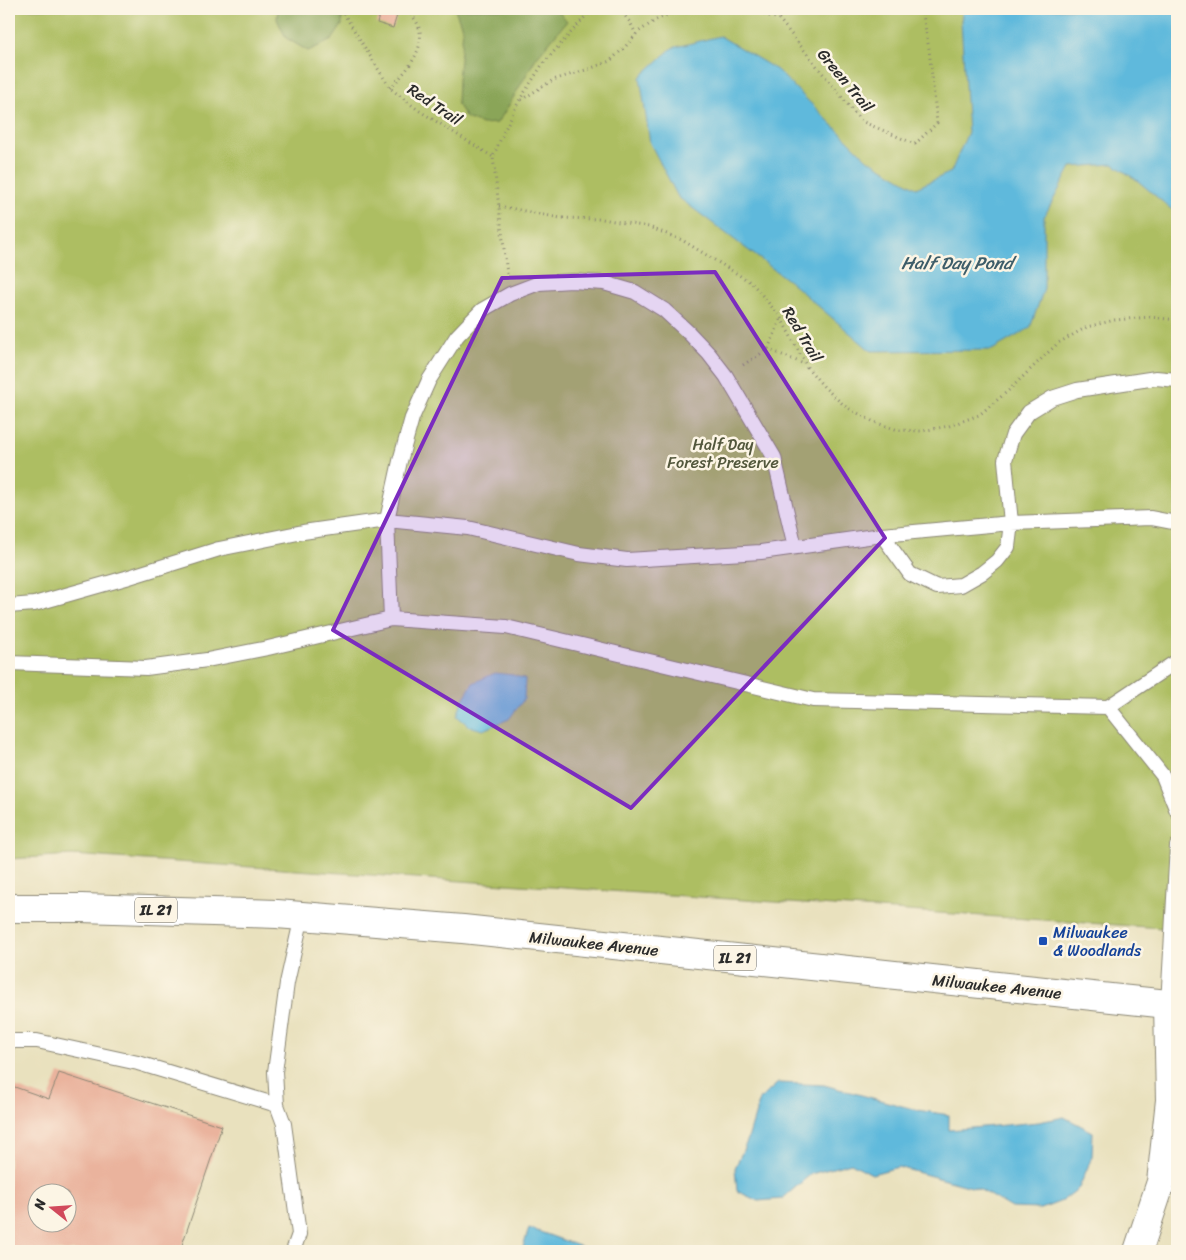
<svg xmlns="http://www.w3.org/2000/svg" width="1186" height="1260" font-family="Sriracha,sans-serif">
<style>
.green{fill:#adbe62;stroke:#6c7446}
.forest{fill:#8aa558;stroke:#5a6842}
.water{fill:#5eb9dc;stroke:#447284}
.building{fill:#eab39d;fill-rule:evenodd}
.lines{fill:none;stroke-linecap:round;stroke-linejoin:round}
.lane-casing{stroke:#8a8674;stroke-width:16}
.secondary-casing{stroke:#8a8674;stroke-width:30}
.primary-casing{stroke:#8a8674;stroke-width:30}
.path{stroke:#8a8674;stroke-width:3;stroke-dasharray:1 4;stroke-linecap:butt}
.lane{stroke:#fff;stroke-width:14}
.secondary{stroke:#fff;stroke-width:28}
.primary{stroke:#fff;stroke-width:28}
.marked{fill:#7b2cbf;fill-opacity:0.2;stroke:#7b2cbf;stroke-width:4;stroke-linejoin:round}
.transit-dot{fill:#1a4fb4;stroke:#fcf5e5;stroke-width:2}
.labels{text-anchor:middle;stroke-width:5;stroke-linejoin:round;paint-order:stroke}
.shield{fill:#fcf5e5;stroke:#6a6863;stroke-width:1}
.shield-label{font-size:15px;font-weight:bold;fill:#2b2b2b}
.street-label{font-size:16px;fill:#2b2b2b;stroke:#fcf5e5}
.park-label{font-size:16px;fill:#52573c;stroke:#fcf5e5}
.transit-label{font-size:16px;fill:#164399;stroke:#fcf5e5;text-anchor:start}
.water-label{font-size:18px;font-style:italic;fill:#3d5d69;stroke:#fcf5e5}
</style>
<rect width="100%" height="100%" fill="#fcf5e5"/>
<filter id="ink" filterUnits="userSpaceOnUse"><feTurbulence type="fractalNoise" baseFrequency=".02" numOctaves="2"/><feDisplacementMap in="SourceGraphic" scale="10" xChannelSelector="R" yChannelSelector="G"/><feConvolveMatrix kernelMatrix="1 2 1 2 8 2 1 2 1" color-interpolation-filters="sRGB"/></filter>
<filter id="wash" filterUnits="userSpaceOnUse"><feTurbulence type="fractalNoise" baseFrequency=".0096" numOctaves="4" result="noise"/><feDisplacementMap in="SourceGraphic" scale="20" xChannelSelector="R" yChannelSelector="G"/><feGaussianBlur stdDeviation="1.12" result="paint"/><feColorMatrix in="noise" values="0 0 0 0 0 0 0 0 0 0 0 0 0 0 0 0 0 1.4 0 .05"/><feComposite in="paint" operator="in"/></filter>
<g filter="url(#wash)">
<rect width="100%" height="100%" fill="#e9e1be"/>
<!-- green -->
<path class="green" d="M9,9H1177V929L72,855L9,859Z"/>
<!-- forest -->
<path class="forest" d="M278,9H342V25L332,40L308,51L286,38L277,19Z
M455,9H556L567,21L536,58L506,110L497,123L482,124L466,118L457,104L458,80L463,30Z"/>
<!-- water -->
<path class="water" d="M963,9H1177V214L1138,181L1113,164L1071,167L1044,217V289L1030,328L992,350L871,351L789,281L678,197L650,143L640,77L672,48L720,36L777,70L867,159L916,188L951,172L968,132L961,21Z
M495,673L513,675L525,679L524,699L509,719L483,730L469,726L457,716L462,701L473,683Z
M778,1083L824,1085L917,1110L949,1115V1130L1039,1122L1064,1117L1093,1132L1092,1157L1079,1188L1062,1201L1041,1209L1011,1208L979,1189L898,1167L872,1174L851,1163L811,1174L782,1199L758,1201L737,1191L735,1168L748,1139L760,1099Z
M529,1228L582,1247L590,1251H522Z"/>
<g id="blocks">
<!-- building -->
<path class="building" d="M381,9H399L393,28L377,23Z
M59,1073L222,1126L180,1251H9V1085L49,1099ZM38,1192H68V1222H38Z"/>
</g>
</g>
<g filter="url(#ink)">
<use href="#blocks" fill-opacity="0" stroke="#8a8674" stroke-width="1"/>
<g class="lines">
<!-- lane casing -->
<g class="lane-casing">
<path id="lane" d="M882,535L910,574L937,587L961,585L982,573L997,561L1008,547L1011,523L1005,460L1013,434L1029,412L1052,398L1077,390L1156,378L1177,380
M9,606L34,604L126,578L219,549L303,532L387,520L468,528L579,554L627,560L761,552L882,535L1011,523L1151,518L1177,523
M391,619L387,520L400,461L412,418L429,380L457,336L482,310L510,294L539,283L572,281L604,283L635,292L664,310L689,333L709,354L726,376L774,457L795,547
M9,663L146,668L207,660L268,648L391,619L506,627L813,700L1108,707L1177,661
M1108,707L1163,776L1177,811
M1168,1004L1177,846
M9,1041H37L138,1063L277,1105L284,1124L299,1234L293,1251
M277,1105L275,1072L287,983L302,916"/>
</g>
<!-- secondary casing -->
<g class="secondary-casing">
<path id="secondary" d="M1138,1251L1161,1182L1170,1100L1168,1004"/>
</g>
<!-- primary casing -->
<g class="primary-casing">
<path id="primary" d="M9,908H81L277,914L463,929L1177,1005"/>
</g>
<!-- path -->
<path class="path" d="M341,9L390,88L418,110L493,157
M619,9L630,22L636,34
M745,9L779,19L861,121L915,144L937,123L929,49L922,9
M390,88C405,73 428,48 418,25C417,22 414,18 412,15L398,11
M521,100L553,80L589,69L610,61L625,47L638,32L656,20L681,9
M499,206L560,218L602,219L649,227L682,240L752,283L781,318L807,367L824,387L846,407L874,422L898,430L922,431L949,426L979,415L1008,391L1058,343L1087,327L1115,320L1150,317L1177,320
M507,274L493,157L504,131L519,101L542,65L592,9
M768,349L804,364
M743,365L768,349L781,318"/>
<!-- lane -->
<use href="#lane" class="lane"/>
<!-- secondary -->
<use href="#secondary" class="secondary"/>
<!-- primary -->
<use href="#primary" class="primary"/>
</g>
</g>
<!-- marked area -->
<path class="marked" d="M715,272L885,538L631,808L333,630L502,278Z"/>
<!-- markers -->
<rect class="transit-dot" x="1038" y="936" width="10" height="10" rx="2.5"/>
<g class="labels">
<!-- shield labels -->
<g class="shield">
<rect x="135" y="897.5" width="42" height="25" rx="4"/>
<rect x="714" y="945.5" width="42" height="25" rx="4"/>
</g>
<g class="shield-label">
<text x="156" y="915">IL 21</text>
<text x="735" y="963">IL 21</text>
</g>
<!-- street labels -->
<g class="street-label">
<text transform="translate(846 80) rotate(50)" y="6">Green Trail</text>
<text transform="translate(435 104) rotate(34)" y="6">Red Trail</text>
<text transform="translate(803 334) rotate(59)" y="6">Red Trail</text>
<text transform="translate(594 943) rotate(6)" y="6">Milwaukee Avenue</text>
<text transform="translate(997 986) rotate(6)" y="6">Milwaukee Avenue</text>
</g>
<!-- park labels -->
<g class="park-label">
<text x="723" y="450">Half Day<tspan x="723" dy="18">Forest Preserve</tspan></text>
</g>
<!-- transit labels -->
<g class="transit-label">
<text x="1053" y="938">Milwaukee<tspan x="1053" dy="18">&amp; Woodlands</tspan></text>
</g>
<!-- water labels -->
<g class="water-label">
<text x="957" y="269">Half Day Pond</text>
</g>
</g>
<!-- margin -->
<rect width="1186" height="1260" fill="none" stroke="#fcf5e5" stroke-width="30"/>
<!-- north arrow -->
<g transform="translate(52 1208) rotate(287)"><circle r="24" fill="#fcf5e5" stroke="#a8a49b"/>
<path d="M0-4L9 19L0 12L-9 19Z" fill="#d1495b"/>
<text y="-8" font-size="14" font-weight="bold" text-anchor="middle" fill="#2b2b2b">N</text>
</g>
</svg>
